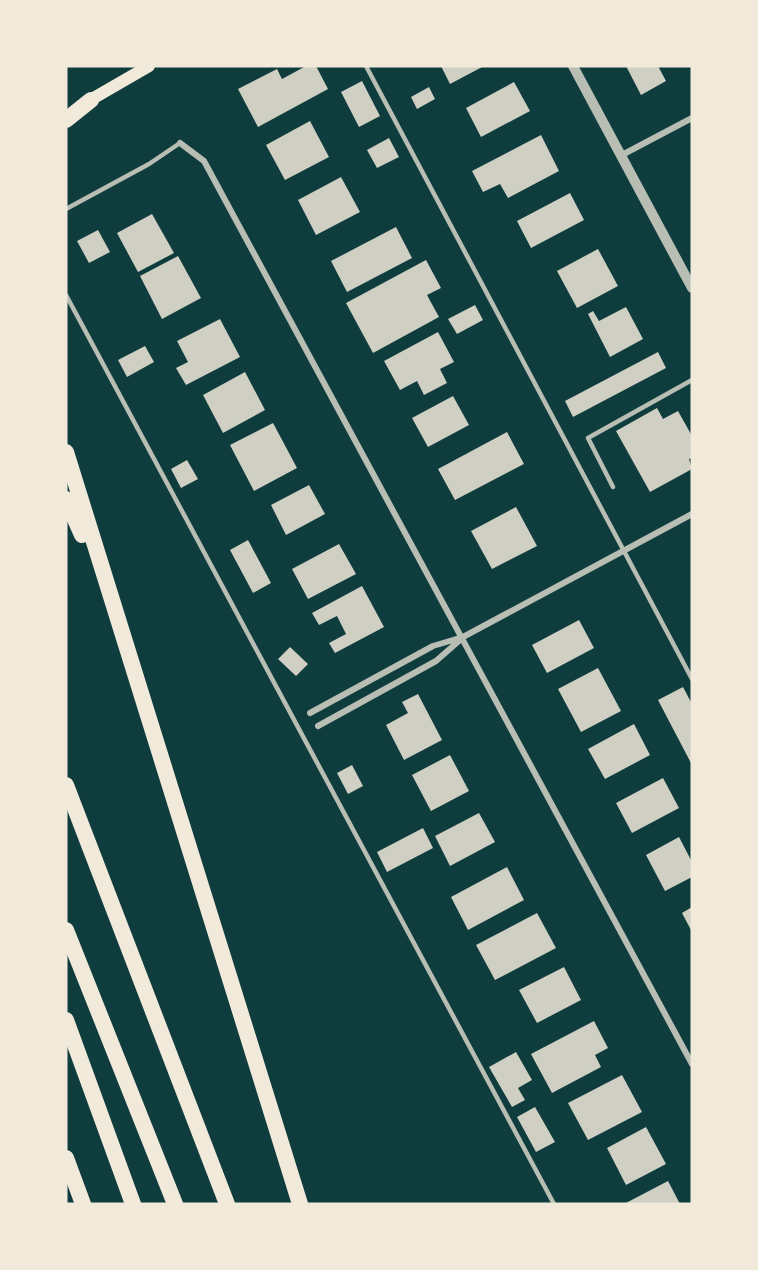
<svg xmlns="http://www.w3.org/2000/svg" width="758" height="1270" font-family="Signika,sans-serif">
<style>
.building{fill:#cfcfc3}
.lines{fill:none;stroke-linecap:round;stroke-linejoin:round}
.service{stroke:#b8beb3;stroke-width:4.5}
.minor{stroke:#b8beb3;stroke-width:6}
.tertiary{stroke:#b8beb3;stroke-width:10}
.secondary{stroke:#f1e9da;stroke-width:12}
.motorway{stroke:#f1e9da;stroke-width:16}
</style>
<rect width="100%" height="100%" fill="#0f3d3e"/>
<!-- building -->
<path class="building" d="M306,66H316L328,89L258,127L238,89L277,69L282,79Z
M441,66H484L450,84Z
M626,66H658L666,81L641,95Z
M362,81L380,116L359,127L341,92Z
M514,82L530,111L481,137L466,108Z
M429,87L435,99L417,109L411,97Z
M310,121L329,157L285,180L266,145Z
M541,135L559,171L508,198L500,184L483,192L472,171Z
M389,138L399,157L377,168L367,150Z
M341,177L360,212L316,235L298,200Z
M570,193L584,220L531,248L517,221Z
M152,214L174,253L138,272L117,233Z
M396,227L412,258L347,292L331,261Z
M98,230L110,252L89,263L77,241Z
M598,249L618,286L577,308L557,271Z
M178,256L201,298L162,319L140,276Z
M426,260L441,288L427,295L439,317L373,353L346,303Z
M475,305L483,320L457,334L448,319Z
M626,307L643,339L610,357L588,314L593,311L599,321Z
M220,319L240,357L186,385L176,368L188,362L177,341Z
M438,332L454,362L440,369L447,383L424,395L417,381L400,390L384,361Z
M145,346L154,362L127,377L118,360Z
M658,352L666,368L573,417L565,401Z
M245,372L265,410L223,433L203,395Z
M453,396L469,425L428,447L412,418Z
M657,408L663,419L678,411L692,436V458L689,459L692,469L650,492L616,431Z
M273,423L297,468L254,491L230,445Z
M507,432L524,464L455,500L438,469Z
M187,460L198,479L181,488L171,469Z
M309,485L325,514L286,535L271,505Z
M516,507L537,546L492,569L471,531Z
M248,540L271,583L253,593L230,550Z
M339,544L356,574L308,599L292,569Z
M362,586L384,627L335,653L329,643L346,634L337,616L319,625L312,613Z
M579,620L594,648L547,673L532,645Z
M290,647L308,664L296,676L278,659Z
M598,668L621,711L581,732L558,689Z
M683,687L692,704V765L658,700Z
M418,694L442,740L404,760L386,725L408,713L402,702Z
M634,724L650,755L605,779L588,749Z
M450,755L469,791L431,811L412,775Z
M352,765L363,786L348,794L337,773Z
M663,778L679,808L632,833L616,803Z
M479,813L495,842L450,866L435,836Z
M423,828L433,848L387,872L377,852Z
M679,837L692,862V877L665,891L646,855Z
M507,867L524,900L468,930L451,897Z
M692,907V932L682,913Z
M537,913L556,948L495,980L476,945Z
M564,967L581,1000L537,1023L519,990Z
M594,1021L608,1048L595,1055L601,1067L552,1093L531,1054Z
M516,1052L532,1080L518,1088L525,1100L512,1107L489,1067Z
M622,1075L642,1112L588,1140L568,1103Z
M535,1107L555,1142L536,1152L517,1117Z
M646,1127L666,1164L626,1185L607,1148Z
M668,1181L680,1204H624Z"/>
<g class="lines">
<!-- service -->
<path class="service" d="M366,66L692,679
M66,209L149,164L180,143
M66,295L554,1204
M613,487L588,438L692,380"/>
<!-- minor -->
<path class="minor" d="M180,143L204,161L692,1064
M620,156L692,118
M310,713L433,646L463,637L692,514
M318,726L436,661L460,640"/>
<!-- tertiary -->
<path class="tertiary" d="M573,66L692,288"/>
<!-- secondary -->
<path class="secondary" d="M85,103L149,66"/>
<!-- motorway -->
<path class="motorway" d="M66,120L91,100
M66,452L300,1204
M66,499L82,535
M66,785L227,1204
M66,930L175,1204
M66,1020L133,1204
M66,1158L83,1204"/>
</g>
<!-- border -->
<rect width="758" height="1270" fill="none" stroke="#f1e9da" stroke-width="135"/>
</svg>
